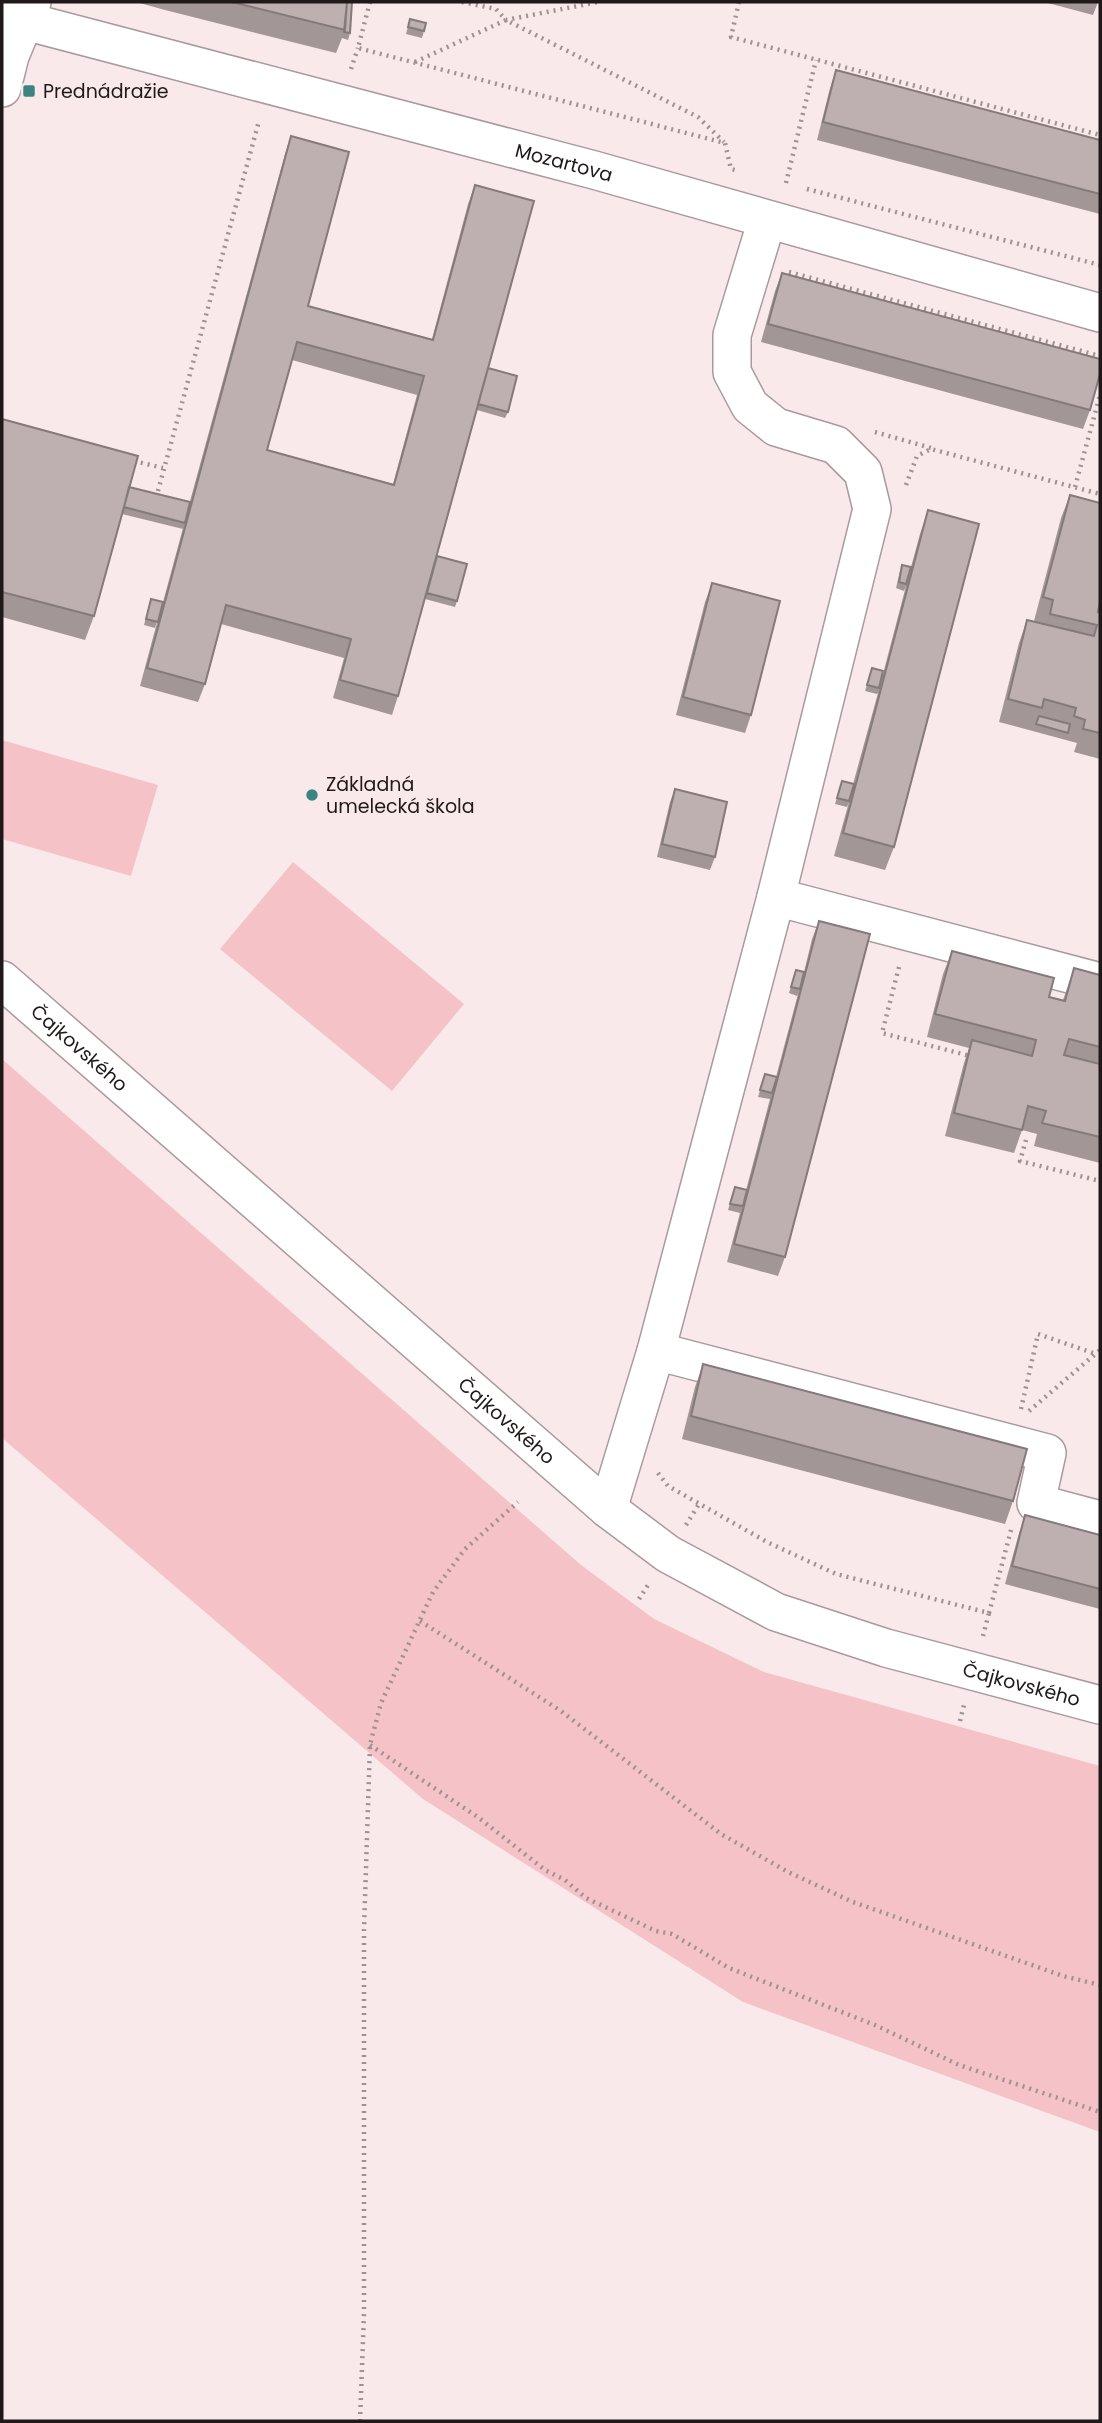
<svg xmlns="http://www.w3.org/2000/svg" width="1102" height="2423" font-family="Poppins,sans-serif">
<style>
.green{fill:#f5c3c7}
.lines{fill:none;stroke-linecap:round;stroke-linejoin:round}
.minor-casing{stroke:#a99a9b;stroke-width:40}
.path{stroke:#9d9192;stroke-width:4.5;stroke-dasharray:2 5;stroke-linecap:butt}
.minor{stroke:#fff;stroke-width:37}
.wall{fill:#a39697;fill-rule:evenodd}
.building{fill:#beafb0;stroke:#857a7b;stroke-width:2;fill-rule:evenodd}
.poi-dot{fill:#3c8482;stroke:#f9e9ea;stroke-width:2.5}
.labels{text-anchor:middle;stroke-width:6;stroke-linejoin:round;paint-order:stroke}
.poi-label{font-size:19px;fill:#1f1919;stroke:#f9e9ea;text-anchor:start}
.street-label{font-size:19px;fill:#1f1919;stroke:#f9e9ea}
</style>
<rect width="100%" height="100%" fill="#f9e9ea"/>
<!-- green -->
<path class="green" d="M2,740L158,785L131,876L2,839Z
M293,862L464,1004L392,1091L220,949Z
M2,1059L581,1565L654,1619L764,1672L1100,1766V2132L743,2002L423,1799L2,1438Z"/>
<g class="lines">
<!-- minor casing -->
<g class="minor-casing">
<g id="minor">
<path id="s1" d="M2,15L594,170L1100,313"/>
<path d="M2,88L10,56L32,2"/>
<path d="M767,220L732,335V372L750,406L776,427L836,445L863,472L872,509L776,897"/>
<path id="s2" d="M2,980L608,1509L668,1554L776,1612L886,1648L1100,1705"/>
<path d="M656,1351L1047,1453L1036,1503L1100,1520"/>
<path d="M608,1509L656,1351L776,897L1100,982"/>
</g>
</g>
<!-- path -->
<path class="path" d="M370,2L358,48L725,143L731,169L735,170
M462,2L496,9L506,20L598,2
M739,2L731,37L1100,135
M415,62L506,20L698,117L724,142
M351,69L358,48
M786,183L816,60
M807,189L1100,265
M789,272L1100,356
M875,432L931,448
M134,461L163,468
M906,485L917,456L931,449L1100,494
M1075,487L1100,395
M158,491L259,121
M899,967L882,1033L970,1056
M1026,1140L1020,1161L1100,1181
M1021,1409L1038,1334L1096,1354
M1029,1411L1100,1350
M658,1473L668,1486L767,1542L836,1574L989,1613L1011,1530
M686,1525L699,1504
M639,1599L648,1585
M420,1621L561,1711L721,1834L788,1872L853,1902L1063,1976L1100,1985
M983,1636L989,1613
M960,1721L964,1705
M370,1745L479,1818L545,1870L565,1880L586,1898L656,1931L672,1934L729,1968L875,2025L959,2065L1100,2112
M360,2421L364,2314V1930L370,1745L381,1703L433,1592L465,1549L518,1502"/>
<!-- minor -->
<use href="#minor" class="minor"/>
</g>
<!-- wall -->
<path class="wall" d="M136,2H352L350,33L348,40L342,38L336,53L165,10Z
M1044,2H1098L1093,15Z
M410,19L426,23L422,38L406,34Z
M836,70L1100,140V214L817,140L830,88Z
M291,136L308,306L432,339L468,204L475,185L488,368L508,412L505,418L477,410L437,556L457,601L455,607L425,599L398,696L392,715L333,698L344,658L221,624L205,684L198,702L140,686L162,604L155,628L144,625L149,605L151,599L163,602L183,528V529L122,514L94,616L85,640L2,617V419L129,487L187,512L285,154ZM292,360L417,395L393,484L267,450Z
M782,273L1090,410L1083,429L761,342L775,291Z
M1070,495L1098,612H1100V759L1074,752L1077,743L999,722L1019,643L1027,620L1045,624L1034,621L1061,518Z
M928,510L894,847L885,870L834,856L849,802L847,807L835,804L842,781L853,784L878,693L877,694L865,691L872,668L883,674L906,586L904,591L896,588L900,571L902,565L911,567L920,534Z
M712,583L751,715L745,733L676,715L705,602Z
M675,789L715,857L710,870L657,857L670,802Z
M819,921L785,1257L778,1276L727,1262L740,1213L728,1210L735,1187L746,1190L770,1099L758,1097L765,1074L776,1077L798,994L797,996L789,993L796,970L804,972L812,939Z
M952,951L1049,997L1063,1000L1074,968L1100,975V1163L1034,1146L1037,1134L1022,1130L1014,1153L945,1136L964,1063L969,1048L927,1037L943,974Z
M703,1364L1013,1501L1005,1524L682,1439L695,1387Z
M1025,1515L1100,1535V1609L1005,1584L1019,1533Z"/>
<!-- building -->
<path class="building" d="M232,2H347L345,30Z
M347,2H352L350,33L344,32Z
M410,19L426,23L424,31L408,27Z
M836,70L1100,140V194L823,122Z
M291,136L349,152L308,306L433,340L475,185L534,201L398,696L340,680L351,639L226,605L205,684L147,668ZM297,342L424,376L394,485L267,450Z
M782,273L1100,359V374L1090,410L768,324Z
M488,368L517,376L508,412L478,404Z
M2,419L138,456L94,616L2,592Z
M129,487L190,502L185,523L124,507Z
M1070,495L1100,503V602L1098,612H1100V733L1083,729L1085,720L1074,716L1076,708L1044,699L1042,708L1008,699L1027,620L1094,636L1097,625L1050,614L1053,600L1043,597Z
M928,510L979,524L894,847L843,833Z
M437,556L467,564L457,601L427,593Z
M902,565L911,567L906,584L899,582Z
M712,583L780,601L751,715L683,697Z
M151,599L163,602L158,622L146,619Z
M872,668L883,671L879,688L867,685Z
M1039,716L1070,724L1068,733L1036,724Z
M842,781L854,784L849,801L837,798Z
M675,789L727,802L715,857L662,844Z
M819,921L870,934L785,1257L734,1244Z
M952,951L1054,978L1049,997L1065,1001L1074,968L1100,975V1047L1069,1039L1064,1055L1100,1064V1137L1042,1123L1046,1111L1028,1106L1022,1130L954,1113L972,1040L1032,1056L1036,1040L935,1014Z
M796,970L804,972L800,989L791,987Z
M765,1074L777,1077L772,1093L760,1090Z
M735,1187L747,1190L743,1206L730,1204Z
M703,1364L1027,1449L1013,1501L691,1416Z
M1025,1515L1100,1535V1589L1012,1566Z"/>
<!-- markers -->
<g class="poi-dot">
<rect x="22" y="84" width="14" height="14" rx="3.5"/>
<circle cx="312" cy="795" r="7"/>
</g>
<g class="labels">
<!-- poi labels -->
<g class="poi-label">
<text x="43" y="98">Prednádražie</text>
<text x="326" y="791">Základná<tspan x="326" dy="22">umelecká škola</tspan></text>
</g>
<!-- street labels -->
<g class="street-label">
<text dy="7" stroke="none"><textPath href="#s1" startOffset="581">Mozartova</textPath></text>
<text dy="7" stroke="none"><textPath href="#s2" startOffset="103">Čajkovského</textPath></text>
<text dy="7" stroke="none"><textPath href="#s2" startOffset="670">Čajkovského</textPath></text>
<text dy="7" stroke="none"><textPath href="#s2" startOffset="1258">Čajkovského</textPath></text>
</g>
</g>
<!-- border -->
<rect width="1102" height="2423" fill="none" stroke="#1f1919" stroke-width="7"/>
</svg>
